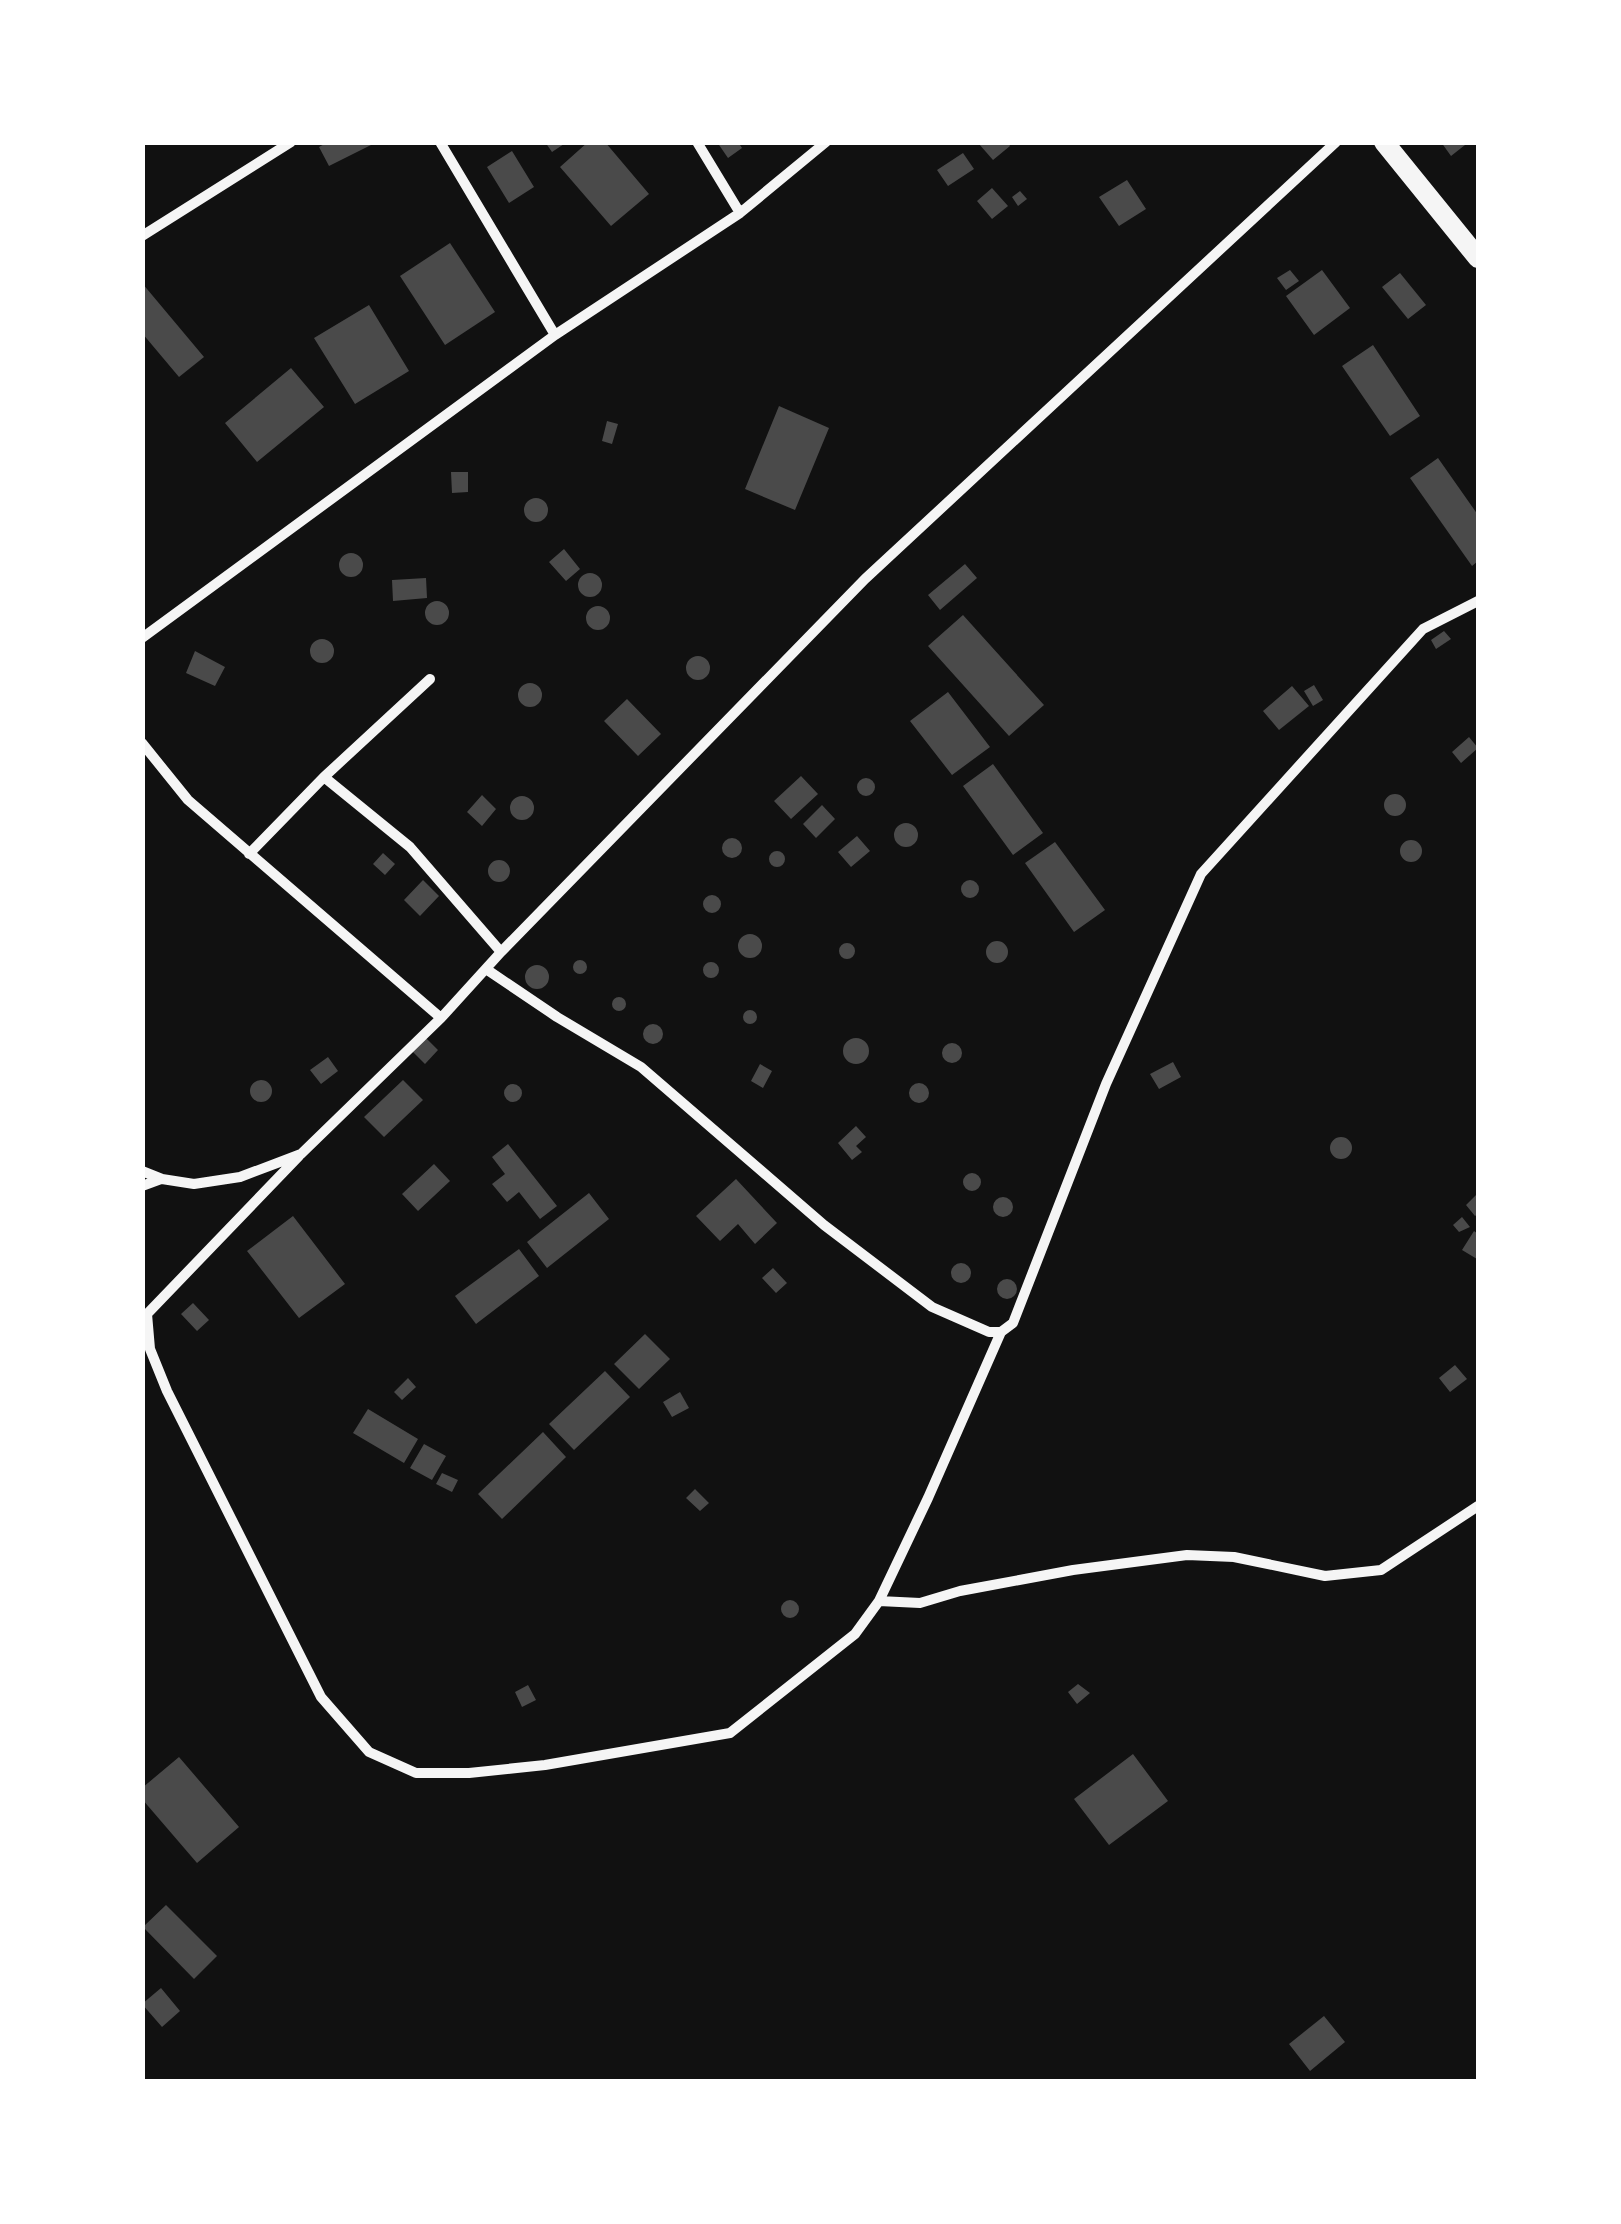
<svg xmlns="http://www.w3.org/2000/svg" width="1621" height="2224" font-family="'Source Sans 3',sans-serif">
<style>
.building{fill:#4a4a4a}
.lines{fill:none;stroke-linecap:round;stroke-linejoin:round}
.minor{stroke:#f5f5f5;stroke-width:10}
.secondary{stroke:#f5f5f5;stroke-width:20}
</style>
<rect width="100%" height="100%" fill="#111"/>
<!-- building -->
<path class="building" d="M328,142H377L329,166L319,147Z
M545,142H567L552,152Z
M588,142H605L649,194L611,226L560,167Z
M717,142H738L742,148L728,158Z
M981,142H1008L1010,146L993,160L979,144Z
M1441,142H1463L1465,145L1451,156Z
M512,151L534,187L509,203L487,167Z
M963,153L974,169L948,186L937,170Z
M1127,180L1146,209L1119,226L1099,197Z
M992,188L1008,206L992,219L977,201Z
M1020,191L1027,199L1018,206L1012,197Z
M450,243L495,312L445,345L400,276Z
M1290,270L1299,281L1286,290L1277,278Z
M1322,270L1350,308L1314,335L1286,296Z
M1400,273L1426,305L1408,319L1382,287Z
M142,283L204,357L179,377L142,333Z
M369,305L409,371L355,404L314,338Z
M1373,345L1420,416L1390,436L1342,366Z
M291,368L324,407L257,462L225,423Z
M779,406L829,428L795,510L745,489Z
M607,421L618,424L612,444L602,441Z
M1438,458L1478,515V561L1472,566L1410,478Z
M451,472H468V492L452,493Z
M524 510a12 12 0 1 1 24 0a12 12 0 1 1-24 0Z
M564,549L580,569L566,581L549,562Z
M339 565a12 12 0 1 1 24 0a12 12 0 1 1-24 0Z
M965,564L977,578L940,610L928,595Z
M578 585a12 12 0 1 1 24 0a12 12 0 1 1-24 0Z
M426,578L427,598L393,601L392,580Z
M425 613a12 12 0 1 1 24 0a12 12 0 1 1-24 0Z
M586 618a12 12 0 1 1 24 0a12 12 0 1 1-24 0Z
M963,615L1044,705L1009,736L928,646Z
M1444,631L1451,639L1436,649L1431,640Z
M310 651a12 12 0 1 1 24 0a12 12 0 1 1-24 0Z
M195,651L225,667L215,686L186,673Z
M686 668a12 12 0 1 1 24 0a12 12 0 1 1-24 0Z
M518 695a12 12 0 1 1 24 0a12 12 0 1 1-24 0Z
M1314,685L1323,700L1313,706L1304,691Z
M1292,686L1309,706L1279,730L1263,711Z
M948,692L990,747L952,775L910,721Z
M627,699L661,734L638,756L604,721Z
M1469,737L1478,748L1461,763L1452,752Z
M993,764L1043,833L1013,855L963,786Z
M801,776L818,794L791,819L774,801Z
M857 787a9 9 0 1 1 18 0a9 9 0 1 1-18 0Z
M1384 805a11 11 0 1 1 22 0a11 11 0 1 1-22 0Z
M482,795L496,809L482,826L467,812Z
M510 808a12 12 0 1 1 24 0a12 12 0 1 1-24 0Z
M822,805L835,819L816,838L803,824Z
M894 835a12 12 0 1 1 24 0a12 12 0 1 1-24 0Z
M857,836L870,851L851,867L838,852Z
M722 848a10 10 0 1 1 20 0a10 10 0 1 1-20 0Z
M1400 851a11 11 0 1 1 22 0a11 11 0 1 1-22 0Z
M1055,842L1105,910L1074,932L1025,863Z
M769 859a8 8 0 1 1 16 0a8 8 0 1 1-16 0Z
M383,853L395,864L385,875L373,864Z
M488 871a11 11 0 1 1 22 0a11 11 0 1 1-22 0Z
M961 889a9 9 0 1 1 18 0a9 9 0 1 1-18 0Z
M423,880L439,896L420,916L404,900Z
M703 904a9 9 0 1 1 18 0a9 9 0 1 1-18 0Z
M738 946a12 12 0 1 1 24 0a12 12 0 1 1-24 0Z
M986 952a11 11 0 1 1 22 0a11 11 0 1 1-22 0Z
M839 951a8 8 0 1 1 16 0a8 8 0 1 1-16 0Z
M573 967a7 7 0 1 1 14 0a7 7 0 1 1-14 0Z
M703 970a8 8 0 1 1 16 0a8 8 0 1 1-16 0Z
M525 977a12 12 0 1 1 24 0a12 12 0 1 1-24 0Z
M612 1004a7 7 0 1 1 14 0a7 7 0 1 1-14 0Z
M743 1017a7 7 0 1 1 14 0a7 7 0 1 1-14 0Z
M643 1034a10 10 0 1 1 20 0a10 10 0 1 1-20 0Z
M425,1037L438,1050L425,1064L412,1051Z
M843 1051a13 13 0 1 1 26 0a13 13 0 1 1-26 0Z
M942 1053a10 10 0 1 1 20 0a10 10 0 1 1-20 0Z
M328,1057L338,1071L321,1084L310,1070Z
M1173,1062L1181,1077L1159,1089L1150,1074Z
M760,1064L772,1071L763,1088L751,1081Z
M403,1080L423,1100L384,1137L364,1117Z
M250 1091a11 11 0 1 1 22 0a11 11 0 1 1-22 0Z
M909 1093a10 10 0 1 1 20 0a10 10 0 1 1-20 0Z
M504 1093a9 9 0 1 1 18 0a9 9 0 1 1-18 0Z
M856,1126L866,1137L856,1146L862,1152L852,1160L838,1143Z
M1330 1148a11 11 0 1 1 22 0a11 11 0 1 1-22 0Z
M508,1144L557,1206L540,1219L519,1192L507,1202L492,1184L505,1174L492,1157Z
M434,1164L450,1181L418,1211L402,1194Z
M963 1182a9 9 0 1 1 18 0a9 9 0 1 1-18 0Z
M736,1179L777,1223L755,1244L738,1224L720,1241L696,1216Z
M589,1193L609,1219L547,1268L527,1242Z
M1478,1193V1214L1475,1216L1466,1205Z
M993 1207a10 10 0 1 1 20 0a10 10 0 1 1-20 0Z
M293,1216L345,1284L299,1318L247,1251Z
M1462,1217L1470,1227L1459,1232L1453,1225Z
M1474,1231L1478,1234L1477,1259L1462,1250Z
M519,1249L539,1276L476,1324L455,1296Z
M951 1273a10 10 0 1 1 20 0a10 10 0 1 1-20 0Z
M773,1268L787,1283L776,1293L762,1278Z
M997 1289a10 10 0 1 1 20 0a10 10 0 1 1-20 0Z
M193,1303L209,1320L197,1331L181,1314Z
M645,1334L670,1359L639,1389L614,1364Z
M1455,1365L1467,1379L1450,1392L1439,1378Z
M605,1371L630,1397L574,1450L549,1424Z
M408,1378L416,1387L402,1400L394,1392Z
M680,1392L689,1408L672,1417L663,1402Z
M368,1409L418,1439L404,1463L353,1433Z
M543,1432L566,1457L502,1519L478,1494Z
M424,1444L446,1456L432,1480L410,1468Z
M442,1473L458,1480L452,1492L436,1484Z
M695,1489L709,1503L700,1511L686,1498Z
M781 1609a9 9 0 1 1 18 0a9 9 0 1 1-18 0Z
M1078,1684L1090,1693L1077,1704L1068,1692Z
M528,1685L536,1700L522,1707L515,1692Z
M1133,1754L1168,1801L1109,1845L1074,1799Z
M179,1757L239,1827L197,1863L142,1799V1788Z
M166,1905L217,1956L194,1979L143,1927Z
M161,1988L180,2011L162,2027L142,2004Z
M1324,2016L1345,2042L1310,2071L1289,2044Z"/>
<g class="lines">
<!-- minor -->
<path class="minor" d="M440,142L555,335
M697,142L740,213
M142,236L291,142
M142,638L555,335L740,213L826,142
M142,743L188,800L441,1018
M324,777L410,847L501,952
M249,854L324,777L430,679
M486,969L557,1017L641,1067L824,1225L932,1307L989,1332H1001L1013,1323L1106,1084L1201,874L1423,629L1478,601
M299,1156L147,1314L150,1349L167,1391L321,1697L369,1752L416,1773H469L545,1765L730,1733L855,1634L879,1601L928,1498L1001,1332
M142,1171L162,1179L194,1184L240,1177L301,1154L441,1018L501,952L865,579L1336,142
M142,1186L161,1179
M879,1601L920,1603L960,1591L1073,1570L1187,1555L1234,1557L1325,1576L1381,1570L1478,1506"/>
<!-- secondary -->
<path class="secondary" d="M1384,142L1478,258"/>
</g>
<!-- border -->
<rect width="1621" height="2224" fill="none" stroke="#ffffff" stroke-width="290"/>
</svg>
